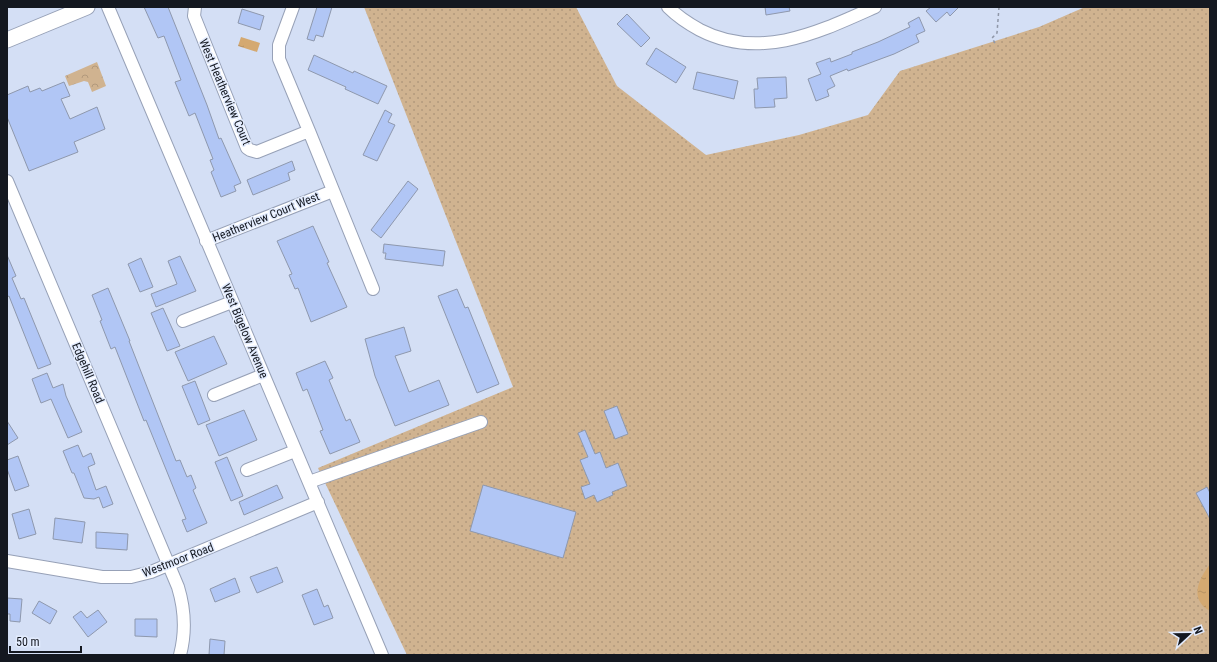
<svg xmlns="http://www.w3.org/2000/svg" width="1217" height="662" font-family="'Roboto Condensed',sans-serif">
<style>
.grass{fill:url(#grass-dots)}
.park{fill:url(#park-crowns)}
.water{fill:url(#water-ripples)}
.building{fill:#b1c6f5;stroke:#8e98ad}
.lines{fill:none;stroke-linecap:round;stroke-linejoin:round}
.minor-casing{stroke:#97a1b7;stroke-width:14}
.major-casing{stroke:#97a1b7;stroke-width:17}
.path{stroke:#8f97a8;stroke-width:1.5;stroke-dasharray:3 3;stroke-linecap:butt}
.minor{stroke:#fff;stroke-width:12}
.major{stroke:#fff;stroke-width:15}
.labels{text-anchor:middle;stroke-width:3;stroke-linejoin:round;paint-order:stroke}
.street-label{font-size:12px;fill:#141820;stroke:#e3ecfe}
</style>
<defs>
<pattern id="grass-dots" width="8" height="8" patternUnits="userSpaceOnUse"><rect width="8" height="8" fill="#d0b390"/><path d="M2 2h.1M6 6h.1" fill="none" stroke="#b2997c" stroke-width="1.8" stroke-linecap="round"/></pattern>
<pattern id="park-crowns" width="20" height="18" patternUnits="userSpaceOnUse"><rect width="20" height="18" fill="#d0b390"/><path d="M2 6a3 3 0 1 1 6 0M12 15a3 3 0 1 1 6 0" fill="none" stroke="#b2997c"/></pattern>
<pattern id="water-ripples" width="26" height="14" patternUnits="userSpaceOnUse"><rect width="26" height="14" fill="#d4a971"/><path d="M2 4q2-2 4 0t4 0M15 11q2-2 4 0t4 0" fill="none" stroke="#b59162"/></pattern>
</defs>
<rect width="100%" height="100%" fill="#d4dff5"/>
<!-- grass -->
<path class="grass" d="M364,7H576L617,86L706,155L799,135L868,115L900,71L1039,27L1085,7H1210V655H407L318,468L513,387Z"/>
<!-- park -->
<path class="park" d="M97,62L106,86L92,92L88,82L84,81L69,86L65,76Z"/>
<!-- water -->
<path class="water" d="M241,37L260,43L257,52L238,46Z
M1210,564V611C1189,599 1198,580 1210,564Z"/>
<!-- building -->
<path class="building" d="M144,7H168L207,105L219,139L221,138L241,183L234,186L236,191L221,197L211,172L214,170L210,160L213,159L195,113L189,116L175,82L181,80L164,36L158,38Z
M317,7H332L323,37L316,35L314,41L307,39Z
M765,7H789L790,11L766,15Z
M931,7H959L950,16L947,12L936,22L926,11Z
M242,9L264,16L260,30L238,23Z
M627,14L650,38L641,47L617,24Z
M919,17L925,31L916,35L919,42L894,54L848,71L847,69L830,76L835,86L827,90L829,96L816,101L808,79L821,74L816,63L830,58L831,62L852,54V52L878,42L910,27L908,23Z
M656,48L686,67L676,83L646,64Z
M314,55L353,73L354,71L387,86L378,104L345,89L346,87L308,70Z
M697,72L738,81L734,99L693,89Z
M786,77L787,98L774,99L775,107L755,108L754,89H758L757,78Z
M64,82L70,96L61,99L70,119L97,107L105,129L74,142L78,152L29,171L7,117V95L28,86L30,92L40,88L42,91Z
M385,110L392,114L388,122L395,125L377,161L363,155Z
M292,161L295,170L288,173L290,180L253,195L247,180Z
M408,181L418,189L381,238L371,230Z
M313,226L329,262L327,263L347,307L311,322L298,288L295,289L289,275L292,274L277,241Z
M384,244L445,251L443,266L385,259L386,253H383Z
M7,255L16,276L12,278L21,299L24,298L51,364L38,369L9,296L7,297Z
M180,256L196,291L156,307L151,294L177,284L168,261Z
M141,258L153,287L140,292L128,264Z
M108,288L130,341H129L176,461L180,460L187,477L191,475L196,488L193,490L207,523L187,532L182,520L186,519L182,509L146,420L144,421L115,347L111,349L100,321L102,320L92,295Z
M457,289L465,308L468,307L499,384L477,393L438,296Z
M163,308L180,346L167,351L151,313Z
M404,327L411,351L395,356L409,392L439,380L449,405L395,426L375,376L365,339Z
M214,336L227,364L188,381L175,352Z
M325,361L333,378L329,380L346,421L350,419L360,442L330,454L320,431L323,430L307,389L303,391L296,373Z
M47,373L53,388L63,384L66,396L82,432L68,438L51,399L41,403L32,379Z
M195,381L210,420L198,425L182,386Z
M617,406L628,434L615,439L604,411Z
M244,410L257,440L219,456L206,425Z
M7,421L18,438L7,445Z
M585,430L595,454L600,452L606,468L618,463L627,486L612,492L613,495L597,502L594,495L585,499L581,487L590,484L580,460L588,457L578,433Z
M78,445L83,457L91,453L95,464L88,467L96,490L106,486L113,504L103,508L99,497L94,499L84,498L74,473H72L63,451Z
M18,456L29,486L15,491L7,469V460Z
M227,457L243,496L231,501L215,462Z
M277,485L283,498L244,515L239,502Z
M483,485L576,512L563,558L470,531Z
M1207,487L1210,493V519L1196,493Z
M29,509L36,534L19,539L12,514Z
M55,518L85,522L82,543L53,539Z
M96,532L128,534L127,550L96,548Z
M277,567L283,582L257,593L250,577Z
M235,578L240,592L215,602L210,589Z
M317,589L324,607L328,605L333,618L314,625L302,595Z
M7,598L22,599L20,622L10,621V614H7Z
M39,601L57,611L50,624L32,613Z
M98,610L107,622L88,637L73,617L81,611L87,618Z
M135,619H157V637L135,636Z
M210,639L225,641L224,655H209Z"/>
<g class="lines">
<!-- minor casing -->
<g class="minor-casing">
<path id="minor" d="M108,7L382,655
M195,7L194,16L247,148L250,150L257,152L309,131L279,59V45L293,7
M668,7C677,16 689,24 700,30C760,61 819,32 875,7
M309,131L373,289
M7,181L178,587C185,610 186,632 180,655
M206,241L333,191
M183,321L232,302
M214,395L263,375
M247,470L295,451
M309,482L481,422
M7,561L102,577H131L151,572L318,502"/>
</g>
<!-- major casing -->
<g class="major-casing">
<path id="major" d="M7,40L87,7"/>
</g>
<!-- path -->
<path class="path" d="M995,43L992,38L997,33L999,7"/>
<!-- minor -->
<use href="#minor" class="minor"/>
<!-- major -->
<use href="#major" class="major"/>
</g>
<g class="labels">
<!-- street labels -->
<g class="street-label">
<text transform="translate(225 92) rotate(67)" y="4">West Heatherview Court</text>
<text transform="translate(266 217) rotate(-22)" y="4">Heatherview Court West</text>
<text transform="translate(245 331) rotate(67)" y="4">West Bigelow Avenue</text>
<text transform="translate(88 373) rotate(67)" y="4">Edgehill Road</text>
<text transform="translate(178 560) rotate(-21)" y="4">Westmoor Road</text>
</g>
</g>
<!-- border -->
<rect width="1217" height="662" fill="none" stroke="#141820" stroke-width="16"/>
<!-- north arrow -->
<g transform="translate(1189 634) rotate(68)" stroke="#e3ecfe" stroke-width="3" paint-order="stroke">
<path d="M0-3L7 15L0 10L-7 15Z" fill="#141820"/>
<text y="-6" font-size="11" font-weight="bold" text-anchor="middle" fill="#141820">N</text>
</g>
<!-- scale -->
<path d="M10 646v6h71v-6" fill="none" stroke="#141820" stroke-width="2"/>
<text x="16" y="646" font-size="12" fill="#141820" stroke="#e3ecfe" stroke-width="3" paint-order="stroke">50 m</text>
</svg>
